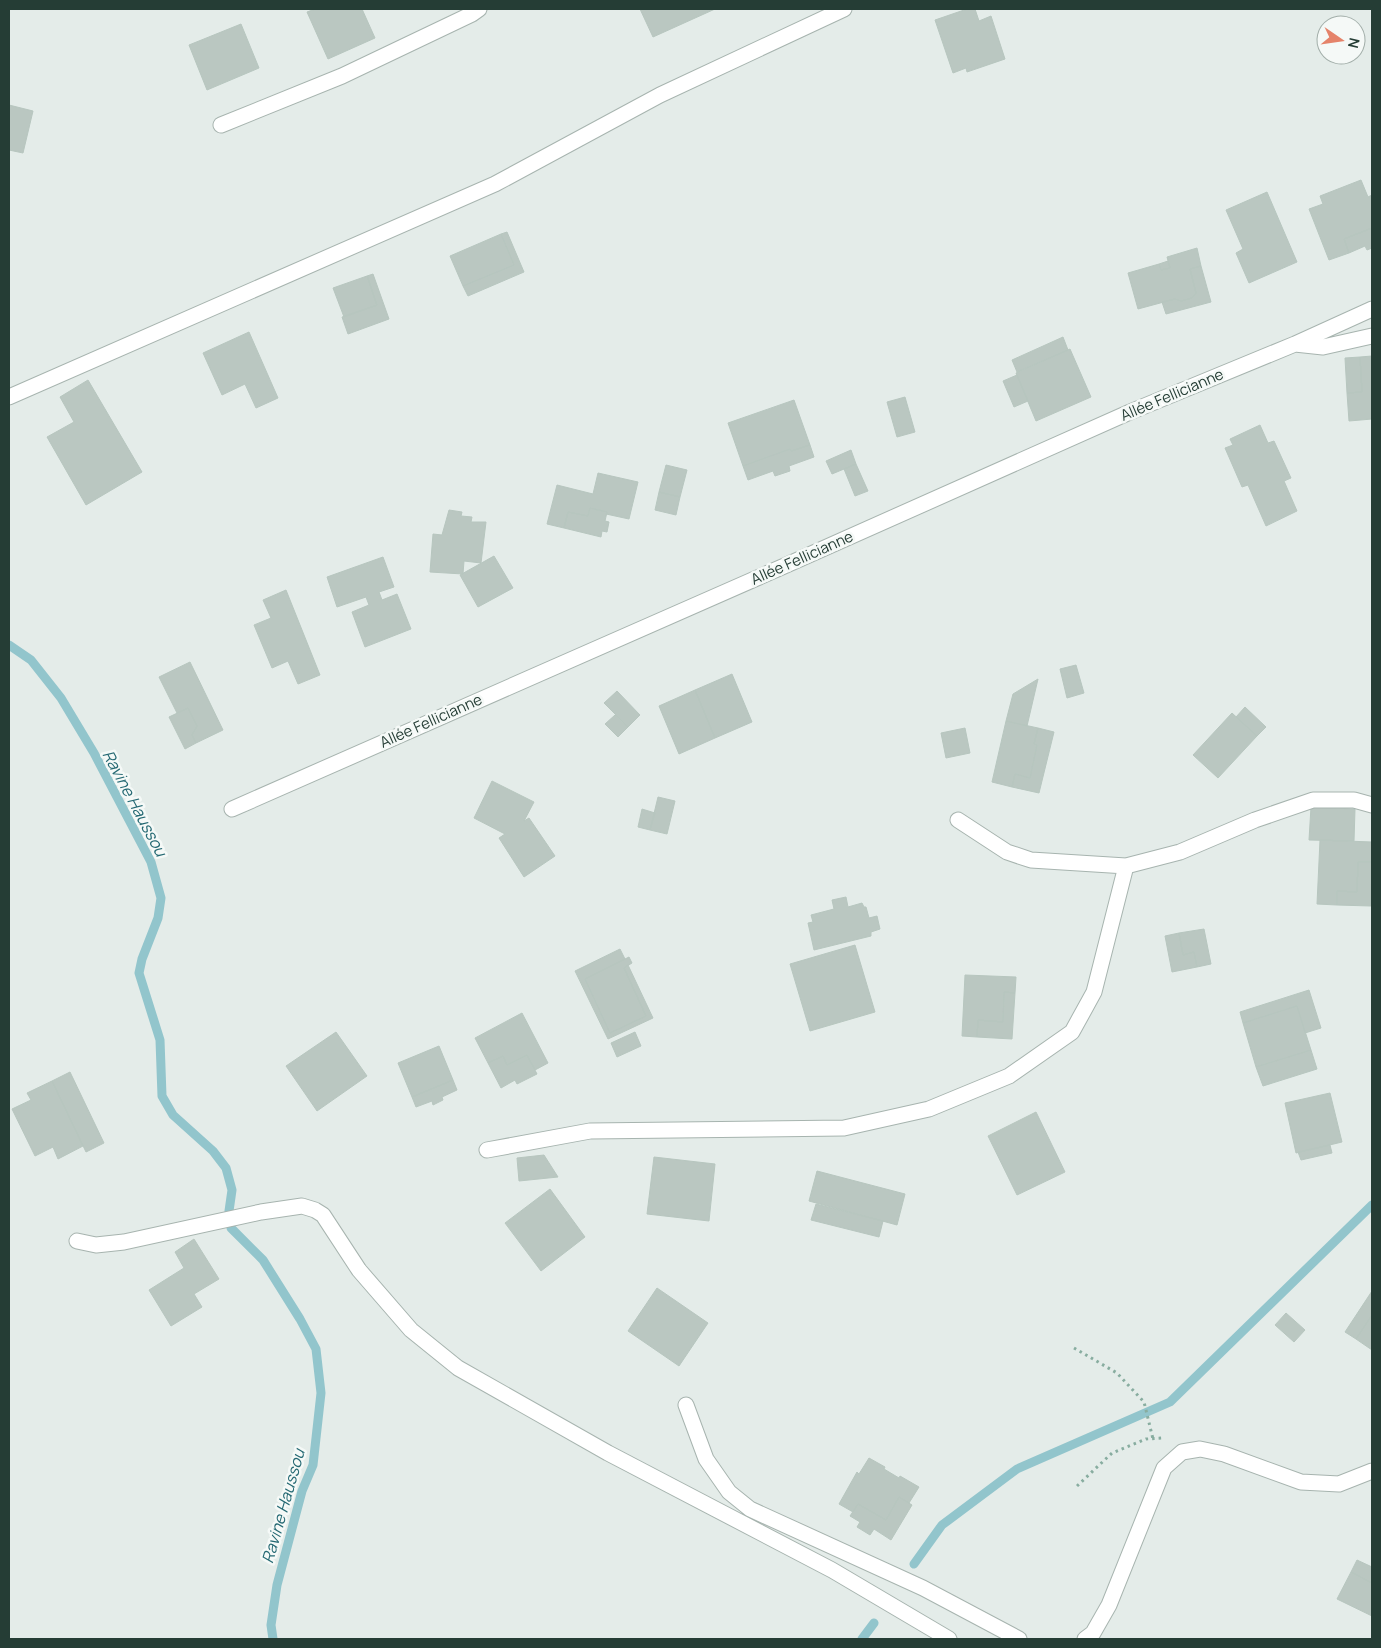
<svg xmlns="http://www.w3.org/2000/svg" width="1381" height="1648" font-family="Manrope,sans-serif">
<style>
.lines{fill:none;stroke-linecap:round;stroke-linejoin:round}
.stream{stroke:#92c5cc;stroke-width:9}
.building{fill:#bac7c1;stroke:#b7c6bf}
.street-casing{stroke:#a7b4af;stroke-width:17}
.path{stroke:#88ada0;stroke-width:3;stroke-dasharray:2.5 4;stroke-linecap:butt}
.street{stroke:#fff;stroke-width:15}
.labels{text-anchor:middle;stroke-width:5;stroke-linejoin:round;paint-order:stroke}
.street-label{font-size:15px;fill:#253d35;stroke:#f5f9f7}
.water-label{font-size:16px;font-style:italic;fill:#256973;stroke:#f5f9f7}
</style>
<rect width="100%" height="100%" fill="#e4ece9"/>
<g class="lines">
<!-- stream -->
<path class="stream" d="M9,645L31,660L61,698L94,753L151,862L161,898L158,918L142,959L139,973L160,1040L162,1096L173,1115L213,1151L226,1168L232,1190L229,1211
M231,1228L263,1260L300,1319L316,1349L321,1393L313,1465L302,1491L277,1585L271,1625L273,1639
M914,1564L942,1525L1017,1469L1170,1402L1372,1205
M862,1639L874,1623"/>
</g>
<!-- building -->
<path class="building" d="M315,9H362L375,38L328,59L307,12Z
M640,9H715L653,37Z
M967,9H975L979,21L991,16L1005,59L967,72L966,68L953,73L935,20Z
M241,24L259,68L207,90L189,45Z
M9,105L33,111L23,153L9,150Z
M1361,180L1368,197L1372,195V228L1344,239L1349,253L1329,260L1309,209L1323,204L1320,196Z
M1267,192L1297,262L1249,283L1236,253L1243,249L1226,210Z
M1372,228V248L1367,250L1365,246L1349,253L1344,239Z
M507,232L524,272L468,296L463,286L514,265L501,234Z
M501,234L514,265L463,286L450,256Z
M1197,248L1201,266L1190,269L1196,293L1192,298L1181,301L1175,299L1138,309L1128,273L1159,264L1161,270L1170,268L1167,257Z
M1168,261L1170,268L1161,270L1159,264Z
M1201,266L1211,302L1166,314L1162,302L1175,299L1181,301L1192,298L1196,293L1190,269Z
M373,274L389,319L348,334L342,317L377,305L367,276Z
M367,276L377,305L344,317L333,288Z
M249,332L278,398L256,408L245,384L222,395L203,353Z
M1063,337L1068,350L1017,372L1012,360Z
M1070,349L1091,397L1036,421L1016,373Z
M1372,356V419L1349,421L1347,393L1362,392L1360,357Z
M1360,357L1362,392L1347,393L1345,358Z
M1017,375L1028,401L1014,407L1003,381Z
M88,380L142,472L86,505L47,437L74,422L60,397Z
M905,397L915,432L897,437L887,402Z
M794,400L810,445L791,451L790,449L743,466L728,423Z
M1260,425L1268,443L1274,441L1291,478L1284,481L1297,511L1266,526L1248,485L1242,487L1225,448L1233,445L1230,439Z
M810,445L814,457L789,466L790,471L775,476L773,471L748,480L743,466L790,449L791,451Z
M851,450L856,464L832,474L826,461Z
M856,464L868,491L855,496L844,469Z
M666,465L687,470L680,497L659,492Z
M598,473L638,482L629,519L606,514L607,512L590,508L588,516L568,512L564,528L547,524L557,485L593,494Z
M659,492L680,497L676,515L655,510Z
M590,508L607,512L605,521L609,522L607,532L602,531L601,537L564,528L568,512L588,516Z
M449,510L462,512L461,516L472,517L471,522H486L481,563L464,561L463,574L430,572L433,534L442,535Z
M494,556L513,588L478,607L460,575Z
M383,557L394,587L379,592L382,600L397,594L411,629L365,647L352,612L369,605L366,597L337,607L327,577Z
M286,590L320,675L298,684L288,661L272,668L254,625L271,618L263,600Z
M190,662L223,730L196,743L192,735L197,726L188,708L177,713L159,677Z
M1076,665L1084,693L1067,698L1060,669Z
M732,674L752,722L715,738L695,690Z
M1038,679L1027,726L1006,721L1013,694Z
M695,690L715,738L679,754L659,706Z
M617,691L640,715L628,727L604,703Z
M1245,707L1266,727L1257,736L1236,717Z
M188,708L197,726L192,735L196,743L185,749L169,717Z
M1232,713L1257,736L1218,778L1193,755Z
M615,715L628,727L618,737L605,724Z
M1006,721L1038,728L1034,744L1037,745L1030,778L1015,774L1012,787L992,782Z
M965,728L970,753L946,758L941,733Z
M1038,728L1054,732L1039,793L1012,787L1015,774L1030,778L1037,745L1034,744Z
M492,781L534,802L524,821L529,818L555,856L524,877L499,838L505,834L474,818Z
M658,797L675,801L667,834L650,830Z
M1311,807L1355,809L1354,841L1309,840Z
M642,809L655,813L650,830L638,827Z
M1320,840L1372,842V862H1358L1357,892L1337,891V905L1317,904Z
M1358,862H1372L1371,906L1337,905V891L1357,892Z
M846,897L848,907L862,903L864,907H866L869,918L877,916L880,929L871,932V936L814,950L808,923L813,922L811,915L834,909L832,900Z
M1204,929L1211,964L1197,967L1194,952L1183,955L1179,933Z
M1179,933L1183,955L1194,952L1197,967L1172,972L1165,936Z
M855,945L875,1012L810,1031L790,964Z
M620,949L625,959L585,979L610,1033L646,1016L624,968L628,965L653,1018L608,1039L575,971Z
M629,957L632,963L624,968L646,1016L610,1033L585,979Z
M965,975L1016,977L1015,993L1004,992L1003,1022L978,1020L977,1037L962,1036Z
M1309,990L1321,1028L1305,1033L1297,1006L1243,1023L1240,1012Z
M1004,992L1015,993L1012,1039L977,1037L978,1020L1003,1022Z
M1297,1006L1311,1050L1256,1067L1243,1023Z
M522,1013L548,1063L535,1070L527,1055L507,1065L503,1056L488,1063L475,1038Z
M336,1032L367,1076L317,1111L286,1066Z
M635,1032L641,1046L617,1057L611,1043Z
M439,1046L453,1080L412,1097L398,1063Z
M1311,1050L1317,1069L1263,1086L1256,1067Z
M527,1055L537,1074L517,1084L515,1080L501,1088L488,1063L503,1056L507,1065Z
M70,1072L104,1143L86,1152L52,1081Z
M453,1080L457,1090L442,1097L443,1100L433,1105L432,1101L416,1107L412,1097Z
M52,1081L83,1146L58,1159L53,1147L35,1156L12,1109L31,1100L27,1093Z
M1330,1093L1342,1142L1296,1153L1285,1103Z
M1036,1112L1065,1172L1017,1195L988,1136Z
M1330,1145L1332,1153L1301,1160L1298,1152Z
M544,1155L558,1177L519,1181L517,1158Z
M654,1157L715,1164L709,1221L647,1214Z
M817,1171L905,1194L897,1225L809,1201Z
M550,1189L585,1237L541,1271L505,1223Z
M816,1204L883,1221L879,1237L811,1220Z
M194,1239L219,1279L194,1294L202,1307L171,1326L149,1290L184,1268L175,1252Z
M657,1288L708,1323L679,1366L628,1331Z
M1372,1291V1315L1356,1339L1345,1332Z
M1286,1313L1305,1330L1294,1342L1275,1325Z
M1372,1315V1350L1356,1339Z
M869,1458L885,1467L884,1469L899,1478L900,1476L919,1487L909,1503L899,1497L886,1520L858,1504L853,1512L839,1504L857,1472L859,1474Z
M899,1497L912,1505L891,1540L874,1529L870,1535L857,1527L860,1522L850,1516L858,1504L886,1520Z
M1357,1560L1372,1567V1583L1351,1572Z
M1351,1572L1372,1583V1616L1337,1599Z"/>
<g class="lines">
<!-- street casing -->
<g class="street-casing">
<path id="street" d="M221,125L342,76L472,14L479,9
M1295,344L1323,347L1372,336
M9,397L495,184L660,95L844,9
M232,809L782,567L1130,412L1295,344L1372,309
M958,820L1007,852L1031,860L1126,866L1180,852L1255,820L1313,800H1354L1372,805
M487,1150L590,1131L844,1128L929,1109L1009,1076L1072,1032L1094,992L1126,866
M77,1241L96,1245L124,1242L261,1212L302,1206L315,1210L323,1215L359,1270L411,1330L458,1368L608,1453L832,1570L949,1639
M686,1405L706,1459L729,1492L750,1509L923,1588L1019,1639
M1085,1639L1093,1633L1109,1605L1164,1468L1182,1452L1200,1449L1224,1454L1301,1482L1339,1484L1372,1471"/>
</g>
<!-- path -->
<path class="path" d="M1074,1348L1117,1373L1144,1402L1153,1439
M1077,1486L1112,1453L1146,1439L1163,1438"/>
<!-- street -->
<use href="#street" class="street"/>
</g>
<g class="labels">
<!-- street labels -->
<g class="street-label">
<text transform="translate(1172 395) rotate(-23)" y="5">Allée Fellicianne</text>
<text transform="translate(802 558) rotate(-24)" y="5">Allée Fellicianne</text>
<text transform="translate(431 721) rotate(-24)" y="5">Allée Fellicianne</text>
</g>
<!-- water labels -->
<g class="water-label">
<text transform="translate(135 803) rotate(62)" y="6">Ravine Haussou</text>
<text transform="translate(283 1506) rotate(-74)" y="6">Ravine Haussou</text>
</g>
</g>
<!-- border -->
<rect width="1381" height="1648" fill="none" stroke="#253d35" stroke-width="20"/>
<!-- north arrow -->
<g transform="translate(1341 40) rotate(103)"><circle r="24" fill="#f5f9f7" stroke="#a2aea9"/>
<path d="M0-4L9 19L0 12L-9 19Z" fill="#e5836a"/>
<text y="-8" font-size="14" font-weight="bold" text-anchor="middle" fill="#253d35">N</text>
</g>
</svg>
